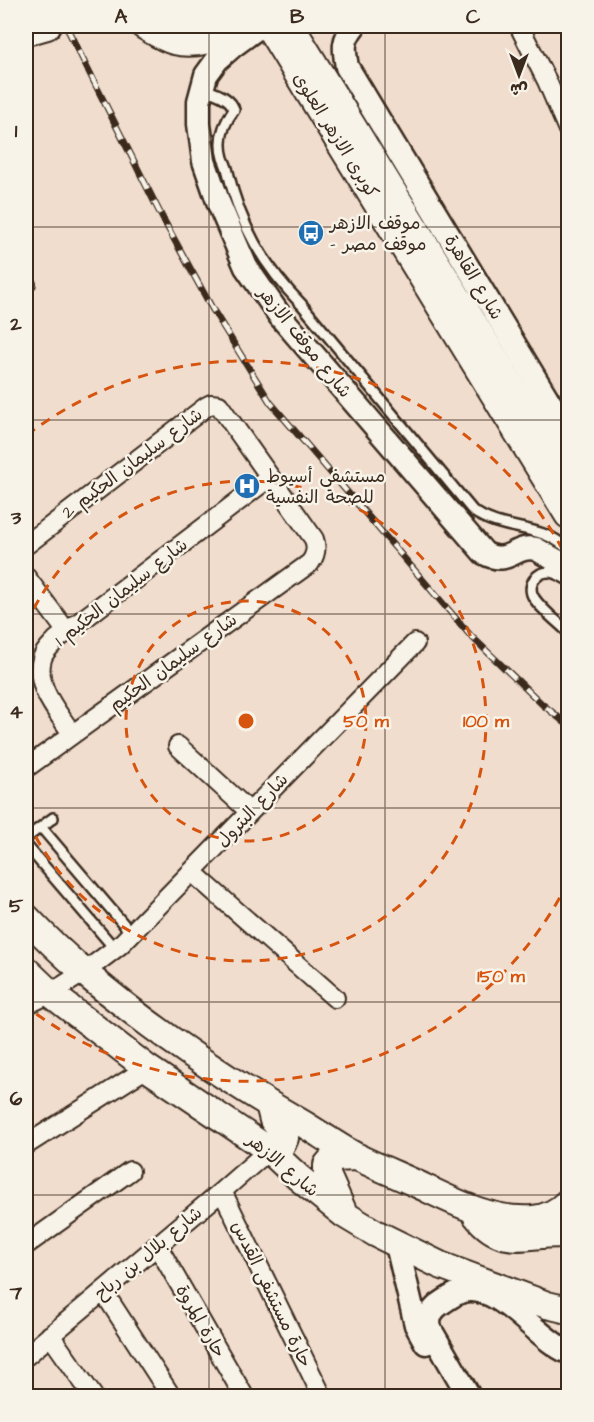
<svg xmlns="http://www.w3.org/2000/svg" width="594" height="1422" font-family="'Architects Daughter','Playpen Sans Arabic',sans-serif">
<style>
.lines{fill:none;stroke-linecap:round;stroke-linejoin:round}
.service-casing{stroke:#3b2a1e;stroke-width:14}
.minor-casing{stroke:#3b2a1e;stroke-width:22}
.tertiary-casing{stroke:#3b2a1e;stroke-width:27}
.secondary-casing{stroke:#3b2a1e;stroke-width:30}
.service{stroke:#f7f3e8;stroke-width:9}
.minor{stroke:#f7f3e8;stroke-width:18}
.tertiary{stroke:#f7f3e8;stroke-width:22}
.secondary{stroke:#f7f3e8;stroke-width:26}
.rail-casing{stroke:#3b2a1e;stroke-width:7}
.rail{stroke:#f7f3e8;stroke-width:4.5;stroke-dasharray:14;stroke-linecap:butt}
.grid{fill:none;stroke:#3b2a1e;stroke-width:1.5;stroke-opacity:0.55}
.ring{fill:none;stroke:#d7540e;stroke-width:3;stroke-dasharray:10 8}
.labels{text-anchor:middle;stroke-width:5;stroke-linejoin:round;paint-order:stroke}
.street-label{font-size:18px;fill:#3b2a1e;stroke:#f7f3e8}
.poi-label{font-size:18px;fill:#3b2a1e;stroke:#f7f3e8;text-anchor:start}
.centre{fill:#d7540e;stroke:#f7f3e8;stroke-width:3}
.ring-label{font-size:18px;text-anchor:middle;font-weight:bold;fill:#d7540e;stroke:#f7f3e8;stroke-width:5;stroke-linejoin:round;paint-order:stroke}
.neatline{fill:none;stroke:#3b2a1e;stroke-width:2}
.grid-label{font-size:20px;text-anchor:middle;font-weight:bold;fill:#3b2a1e}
</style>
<rect width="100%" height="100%" fill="#f0ddce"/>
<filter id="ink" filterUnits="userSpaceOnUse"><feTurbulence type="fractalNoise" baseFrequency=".0167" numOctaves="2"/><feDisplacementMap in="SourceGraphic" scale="12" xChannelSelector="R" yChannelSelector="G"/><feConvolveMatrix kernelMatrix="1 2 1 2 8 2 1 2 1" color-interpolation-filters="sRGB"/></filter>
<g filter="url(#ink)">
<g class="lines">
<!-- service casing -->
<g class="service-casing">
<path id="service" d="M202,88C214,93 231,97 234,110C223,124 218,141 223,158C225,163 227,167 228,172C240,225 263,265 302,305L473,511C505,533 538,522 568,549
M26,286L30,284
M568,580C563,577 557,573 550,572C536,571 526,586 534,598C541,609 559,623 568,632
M41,827L132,934
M26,838L53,818
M26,845L115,949"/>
</g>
<!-- minor casing -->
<g class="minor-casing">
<path id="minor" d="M519,26L547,81L568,130
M26,545L207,406L211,404L219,405L314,539C317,548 316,555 310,563L26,768
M26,577L67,632
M72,734C59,713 34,687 42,659C44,651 51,646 56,640L270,477
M178,746L250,812
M192,872L335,998
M26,1005C62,989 89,969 120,945L415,643
M26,1145L147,1068
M222,1191L322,1396
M26,1245L130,1171
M157,1245L244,1396
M103,1291L171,1396
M50,1335L93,1396
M26,1356L222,1191L269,1150"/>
</g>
<!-- tertiary casing -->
<g class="tertiary-casing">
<path id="tertiary" d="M260,26L234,45L217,60L206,75L199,101V124L204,161L219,204L236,244L246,267L280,316L484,553C509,567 514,544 536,549L568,567
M354,26C342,41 344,49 347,67L568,433
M397,1245L416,1325L426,1343
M469,1396L430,1329C427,1317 432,1309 443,1302C449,1298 456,1293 463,1291C500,1282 536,1339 568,1352"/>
</g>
<!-- secondary casing -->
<g class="secondary-casing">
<path id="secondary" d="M144,26C153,31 163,38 174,41C194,46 218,40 233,26
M268,26L568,515
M291,26L516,392L568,474
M26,32L47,26
M26,917C44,936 64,955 85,973C152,1030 228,1081 305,1125C323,1136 340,1148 359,1158C378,1167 397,1175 417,1184C453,1201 491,1222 533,1219C547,1218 559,1211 568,1202
M26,970L50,993L147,1068L269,1150L299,1178L345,1215L375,1233L440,1265L547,1305L568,1310
M269,1104L273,1120L282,1131L285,1138L281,1146L274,1150H269
M343,1211L327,1175V1165L333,1158L358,1157
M476,1215C505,1252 532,1230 568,1235"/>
</g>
<!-- service -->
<use href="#service" class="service"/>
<!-- minor -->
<use href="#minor" class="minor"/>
<!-- tertiary -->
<use href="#tertiary" class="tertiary"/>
<!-- secondary -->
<use href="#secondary" class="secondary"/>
<!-- rail casing -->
<g class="rail-casing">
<path id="rail" d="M66,26L162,217L213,310L270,402L470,635L542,704L568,725"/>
</g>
<!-- rail -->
<use href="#rail" class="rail"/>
</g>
</g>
<!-- grid -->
<path class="grid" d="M209,26V1396M385,26V1396M26,227H568M26,420H568M26,614H568M26,808H568M26,1002H568M26,1195H568"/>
<!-- distance rings -->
<g class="ring">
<circle cx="246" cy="721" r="120"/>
<path d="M26 625A240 240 0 1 1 26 817"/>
<path d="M568 882A360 360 0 0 1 27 1007M27 435A360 360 0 0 1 568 560"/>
</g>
<!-- icons -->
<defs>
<g id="bus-disc" transform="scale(1.35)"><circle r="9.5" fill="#1f6fb2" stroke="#f7f3e8"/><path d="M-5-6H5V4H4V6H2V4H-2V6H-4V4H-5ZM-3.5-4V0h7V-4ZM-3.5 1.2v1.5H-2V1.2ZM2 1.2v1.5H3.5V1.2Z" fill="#fff"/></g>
<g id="hospital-disc" transform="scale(1.35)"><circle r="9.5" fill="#1f6fb2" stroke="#f7f3e8"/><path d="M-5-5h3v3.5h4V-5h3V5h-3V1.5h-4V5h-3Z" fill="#fff"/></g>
</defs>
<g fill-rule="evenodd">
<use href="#bus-disc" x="311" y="233"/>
<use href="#hospital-disc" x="247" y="486"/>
</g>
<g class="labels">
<!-- street labels -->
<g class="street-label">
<text transform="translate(336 135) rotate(58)" y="6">كوبرى الازهر العلوى</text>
<text transform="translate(474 277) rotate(59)" y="6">شارع القاهرة</text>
<text transform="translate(305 342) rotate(51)" y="6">شارع موقف الازهر</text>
<text transform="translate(132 463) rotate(-37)" y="6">شارع سليمان الحكيم 2</text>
<text transform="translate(121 592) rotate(-38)" y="6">شارع سليمان الحكيم 1</text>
<text transform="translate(173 662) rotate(-36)" y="6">شارع سليمان الحكيم</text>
<text transform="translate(252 810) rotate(-46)" y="6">شارع البترول</text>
<text transform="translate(283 1165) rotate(40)" y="6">شارع الازهر</text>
<text transform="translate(148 1253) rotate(-40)" y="6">شارع بلال بن رباح</text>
<text transform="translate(272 1294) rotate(64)" y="6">حارة مستشفى القدس</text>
<text transform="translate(201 1321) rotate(60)" y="6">حارة المروة</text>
</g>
<!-- poi labels -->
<g class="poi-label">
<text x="330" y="229">موقف الازهر<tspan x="330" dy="21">- موقف مصر</tspan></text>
<text x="266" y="482">مستشفى أسيوط<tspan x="266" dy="21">للصحة النفسية</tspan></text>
</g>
</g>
<circle cx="246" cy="721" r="9" class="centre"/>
<g class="ring-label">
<text x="366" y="727">50 m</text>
<text x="486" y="727">100 m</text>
<text x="501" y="982">150 m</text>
</g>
<!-- margin -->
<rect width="594" height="1422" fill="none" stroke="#f7f3e8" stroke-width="66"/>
<!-- north arrow -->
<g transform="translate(519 75) rotate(180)" stroke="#f7f3e8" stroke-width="4.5" paint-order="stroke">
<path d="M0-4.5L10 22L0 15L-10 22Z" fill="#3b2a1e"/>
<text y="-9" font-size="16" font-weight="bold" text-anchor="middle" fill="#3b2a1e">ش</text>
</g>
<rect x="33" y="33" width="528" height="1356" class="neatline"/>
<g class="grid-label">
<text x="121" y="23">A</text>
<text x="297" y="23">B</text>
<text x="473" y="23">C</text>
<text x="16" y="137">1</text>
<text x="16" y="330">2</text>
<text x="16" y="524">3</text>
<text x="16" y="718">4</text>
<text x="16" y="912">5</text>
<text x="16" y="1105">6</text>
<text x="16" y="1299">7</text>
</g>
</svg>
